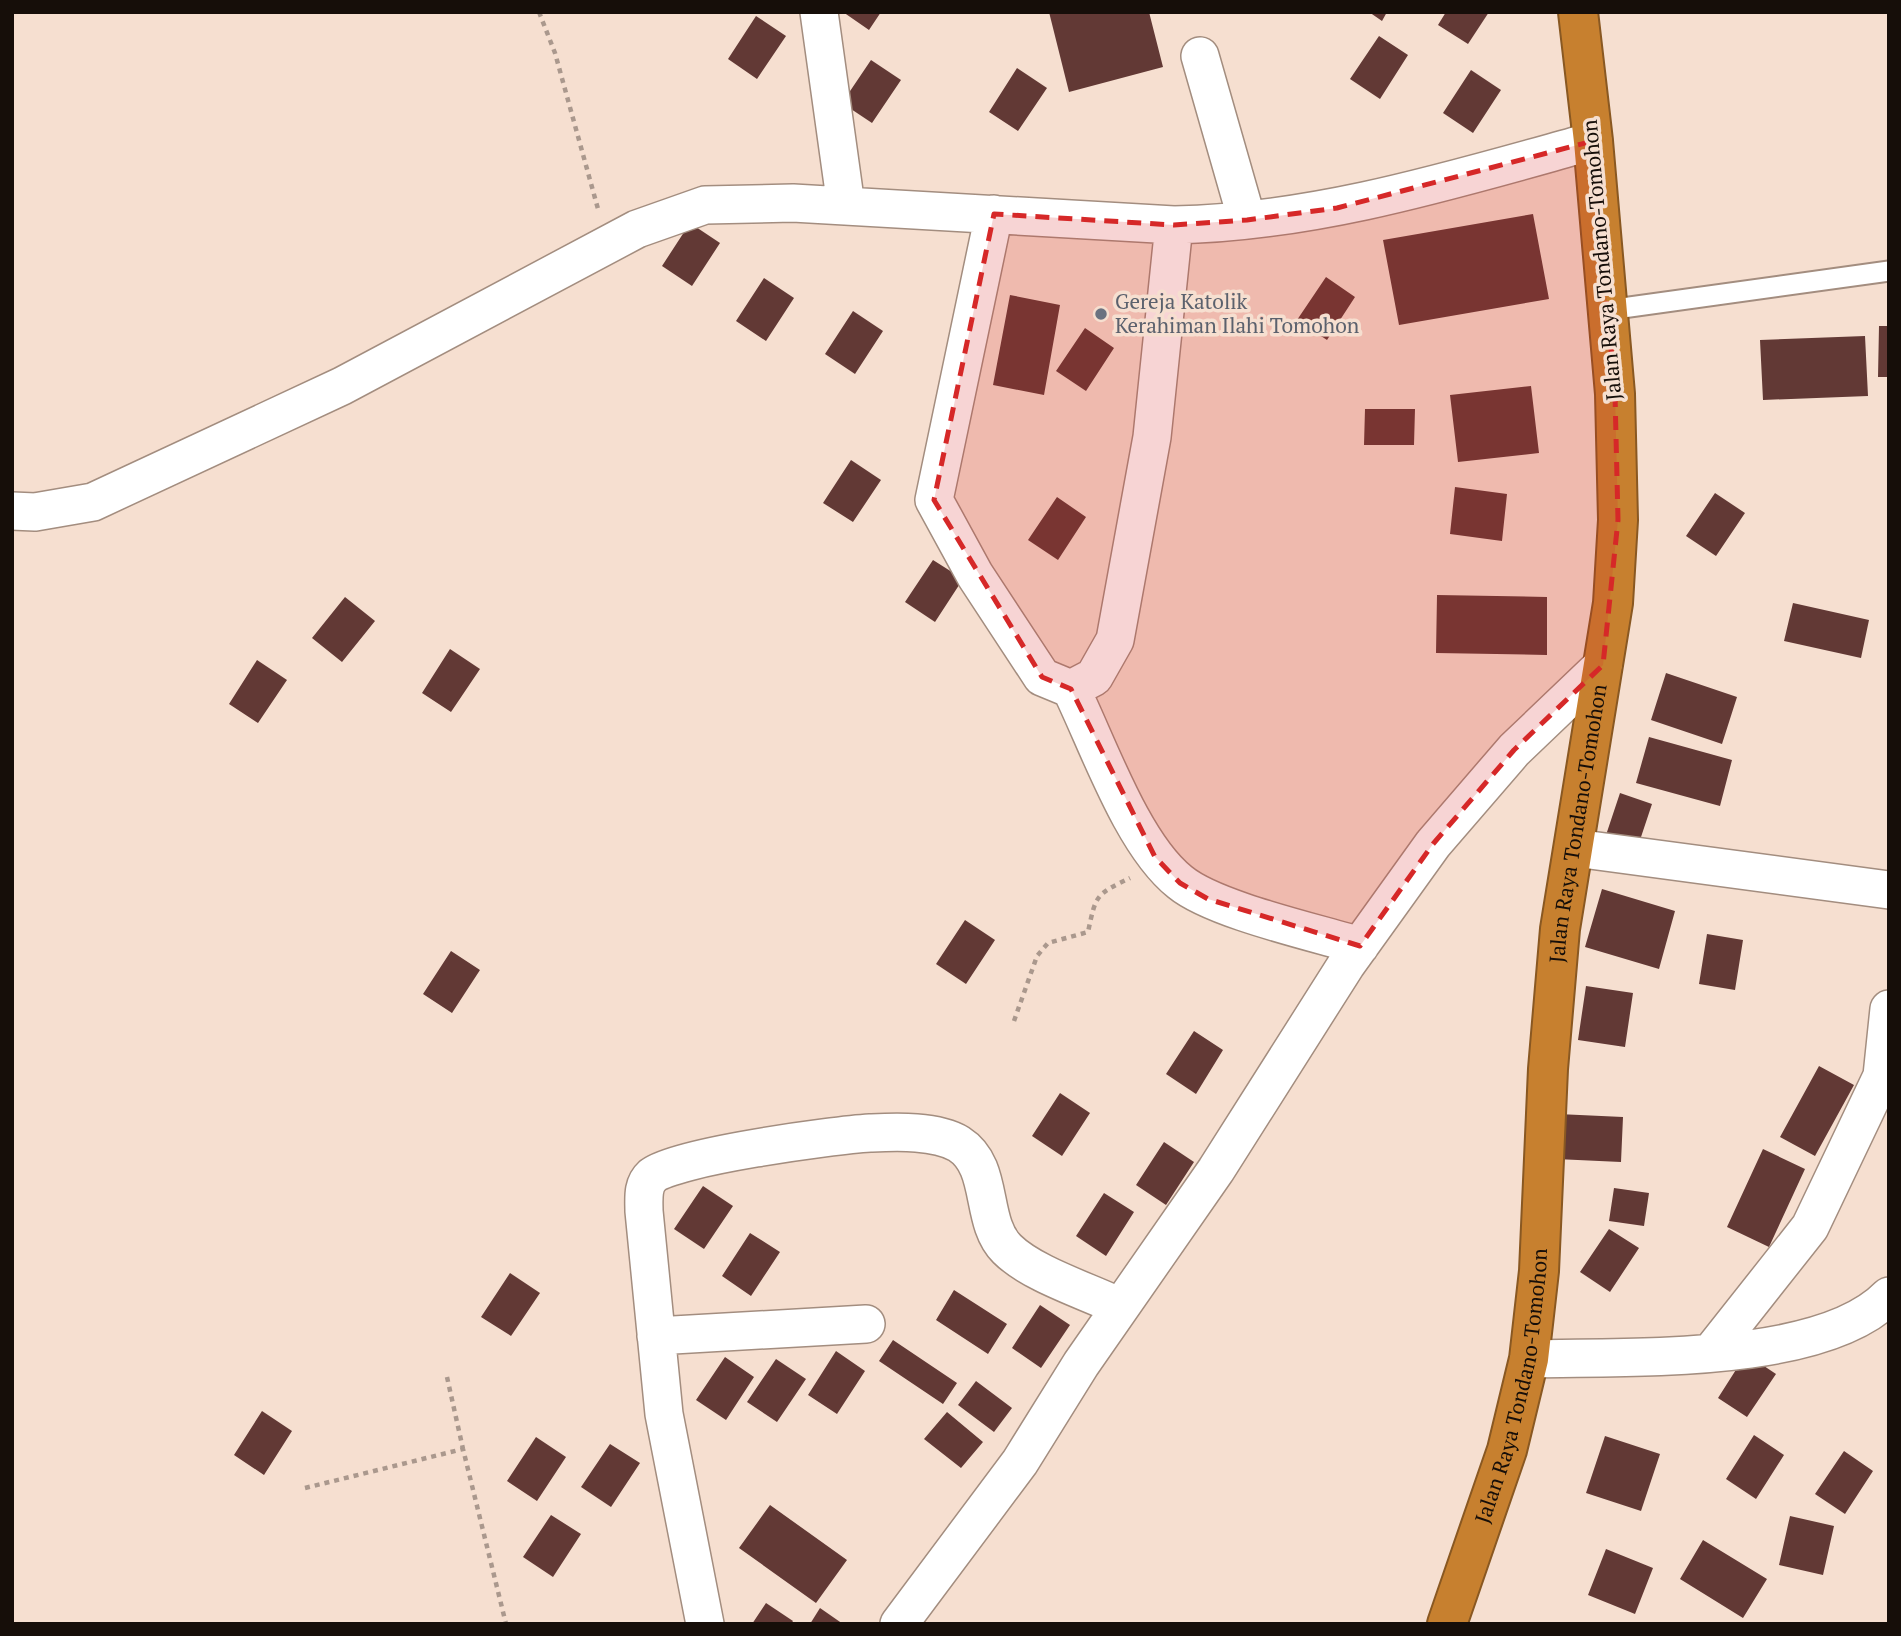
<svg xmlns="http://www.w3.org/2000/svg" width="1901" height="1636" font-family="'PT Serif',serif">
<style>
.building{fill:#623935}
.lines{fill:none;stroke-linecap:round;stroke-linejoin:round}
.lane-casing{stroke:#a38d7f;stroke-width:23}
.street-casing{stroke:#a38d7f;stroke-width:40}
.highway-casing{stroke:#895822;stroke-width:42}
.path{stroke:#aa988d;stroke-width:4.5;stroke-dasharray:5 5;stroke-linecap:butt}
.lane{stroke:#fff;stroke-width:19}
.street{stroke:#fff;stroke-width:37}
.highway{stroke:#c7802f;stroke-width:38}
.marked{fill:#d62828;fill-opacity:0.2;stroke:#d62828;stroke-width:5;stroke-dasharray:14 9;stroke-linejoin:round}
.worship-dot{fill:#6b7280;stroke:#f6dfd0;stroke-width:2.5}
.labels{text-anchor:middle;stroke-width:7;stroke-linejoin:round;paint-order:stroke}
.street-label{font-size:21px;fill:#160e09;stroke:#f6dfd0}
.worship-label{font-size:21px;fill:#5b616d;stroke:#f6dfd0;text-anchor:start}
</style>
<rect width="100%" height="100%" fill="#f6dfd0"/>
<!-- building -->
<path class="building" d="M843,12H881L869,30Z
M1049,12H1149L1163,67L1069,92Z
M1369,12H1387L1382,21Z
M1446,12H1489L1468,44L1438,25Z
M756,16L786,36L757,79L728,59Z
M1379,36L1408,55L1380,99L1350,79Z
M871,60L901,80L872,123L842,103Z
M1017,68L1047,88L1018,131L989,112Z
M1471,70L1501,90L1473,133L1443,113Z
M1533,214L1549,299L1399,325L1383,240Z
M690,223L720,243L692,286L662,266Z
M1326,277L1355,297L1327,340L1297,320Z
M764,278L794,298L766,341L736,321Z
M1010,295L1060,305L1044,395L993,385Z
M853,311L883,331L855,374L825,354Z
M1879,326H1889V377H1878Z
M1085,328L1114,348L1086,391L1056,371Z
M1865,336L1868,396L1763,400L1760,340Z
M1531,386L1539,453L1458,462L1450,395Z
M1365,409H1415L1414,445H1364Z
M851,460L881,480L853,522L823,503Z
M1455,487L1507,494L1502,541L1450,534Z
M1715,493L1745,513L1716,556L1686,536Z
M1057,497L1086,517L1058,560L1028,540Z
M933,560L963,579L935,622L905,602Z
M1437,595L1547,597V655L1436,653Z
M345,597L375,621L342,662L312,638Z
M1793,603L1869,620L1861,658L1784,641Z
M450,649L480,669L451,712L422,693Z
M257,660L287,680L258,723L229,704Z
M1666,673L1737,697L1722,744L1651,720Z
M1649,737L1732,760L1720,806L1636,783Z
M1620,793L1652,804L1637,849L1605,838Z
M1602,889L1675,911L1659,969L1585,947Z
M965,920L995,940L966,984L936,964Z
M1707,934L1743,940L1735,990L1699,984Z
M451,951L480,970L452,1013L423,994Z
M1586,986L1633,993L1625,1047L1578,1040Z
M1194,1031L1223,1050L1196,1094L1166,1074Z
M1819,1066L1854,1085L1815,1156L1780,1137Z
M1060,1093L1090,1113L1062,1156L1032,1136Z
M1558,1114L1623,1117L1621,1162L1556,1159Z
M1164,1142L1194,1162L1166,1205L1136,1185Z
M1763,1149L1805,1169L1769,1247L1727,1227Z
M703,1186L733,1206L704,1249L674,1229Z
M1614,1188L1649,1193L1644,1226L1609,1221Z
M1104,1193L1134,1212L1106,1256L1076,1236Z
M1609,1229L1639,1248L1610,1292L1580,1272Z
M750,1233L780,1252L751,1296L722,1276Z
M510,1273L540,1293L511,1336L481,1317Z
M954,1290L1007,1324L988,1354L936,1320Z
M1040,1305L1070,1325L1041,1368L1012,1348Z
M893,1340L957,1383L943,1404L879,1361Z
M836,1351L865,1371L837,1414L808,1395Z
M1746,1354L1776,1374L1747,1417L1718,1398Z
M725,1357L754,1377L726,1420L696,1400Z
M776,1359L806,1379L777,1422L747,1402Z
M976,1381L1012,1408L994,1432L958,1405Z
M262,1411L292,1431L264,1475L234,1455Z
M947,1412L983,1442L961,1468L924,1439Z
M1754,1435L1784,1455L1756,1499L1726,1479Z
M1605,1436L1660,1454L1641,1511L1586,1493Z
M536,1437L566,1457L537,1501L507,1481Z
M610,1444L640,1463L611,1507L581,1487Z
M1844,1451L1873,1471L1845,1514L1815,1494Z
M770,1505L847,1560L816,1603L739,1548Z
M551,1515L581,1534L553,1577L523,1557Z
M1790,1516L1834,1526L1823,1575L1779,1565Z
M1703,1540L1767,1579L1743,1618L1680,1579Z
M1606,1549L1653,1568L1635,1614L1588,1595Z
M766,1603L793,1621L791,1624H752Z
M820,1608L843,1624H810Z"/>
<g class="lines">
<!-- lane casing -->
<g class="lane-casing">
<path id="lane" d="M1608,310L1889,271"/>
</g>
<!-- street casing -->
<g class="street-casing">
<path id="street" d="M819,12L846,206
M1200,56L1247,220
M994,214L934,500L975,575L1042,677L1071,689L1094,677L1115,640L1152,437L1174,225
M12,511L35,512L93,502L342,386L637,229L705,205L793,203L1174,225C1318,222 1456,179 1593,141
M1071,689C1098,744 1132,844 1180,882C1214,910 1314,932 1360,946
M1575,848L1889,890
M656,1336L866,1324
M1712,1351L1810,1227L1882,1076L1889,1009
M1529,1359C1624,1356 1821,1366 1889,1296
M705,1624L664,1414L644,1211C644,1199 642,1185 652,1176C672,1157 835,1135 870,1133C895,1132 936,1130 959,1144C995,1167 979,1221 1007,1249C1032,1274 1087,1291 1120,1307
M899,1624L1020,1462L1081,1364L1216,1170L1346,965L1433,844L1514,750L1603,665"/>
</g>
<!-- highway casing -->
<g class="highway-casing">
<g id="highway">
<path id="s1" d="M1447,1624L1507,1450L1529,1359L1539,1271L1548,1069L1560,929L1613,603L1618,520L1615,394L1593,141L1578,12"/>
</g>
</g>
<!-- path -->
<path class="path" d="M539,12L555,53L598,209
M1014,1021L1037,956L1048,943L1088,932C1096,895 1095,895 1130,878
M447,1377L463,1449
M305,1488L463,1449L506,1624"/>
<!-- lane -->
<use href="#lane" class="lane"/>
<!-- street -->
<use href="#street" class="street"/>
<!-- highway -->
<use href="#highway" class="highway"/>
</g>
<!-- marked area -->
<path class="marked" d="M1593,141L1615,394L1618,520L1603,665L1514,750L1433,844L1360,946L1208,899L1180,883L1155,857L1071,689L1042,677L934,500L994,214L1174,225L1247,220L1337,208Z"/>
<!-- markers -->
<circle class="worship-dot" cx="1101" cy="314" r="7"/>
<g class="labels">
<!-- street labels -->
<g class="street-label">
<text transform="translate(1602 260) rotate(-95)" y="7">Jalan Raya Tondano-Tomohon</text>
<text dy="7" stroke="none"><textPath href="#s1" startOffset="816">Jalan Raya Tondano-Tomohon</textPath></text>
<text dy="7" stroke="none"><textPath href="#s1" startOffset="248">Jalan Raya Tondano-Tomohon</textPath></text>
</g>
<!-- worship labels -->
<g class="worship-label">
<text x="1115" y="309">Gereja Katolik<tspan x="1115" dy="24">Kerahiman Ilahi Tomohon</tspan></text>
</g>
</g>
<!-- border -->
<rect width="1901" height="1636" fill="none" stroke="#160e09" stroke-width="28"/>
</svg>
